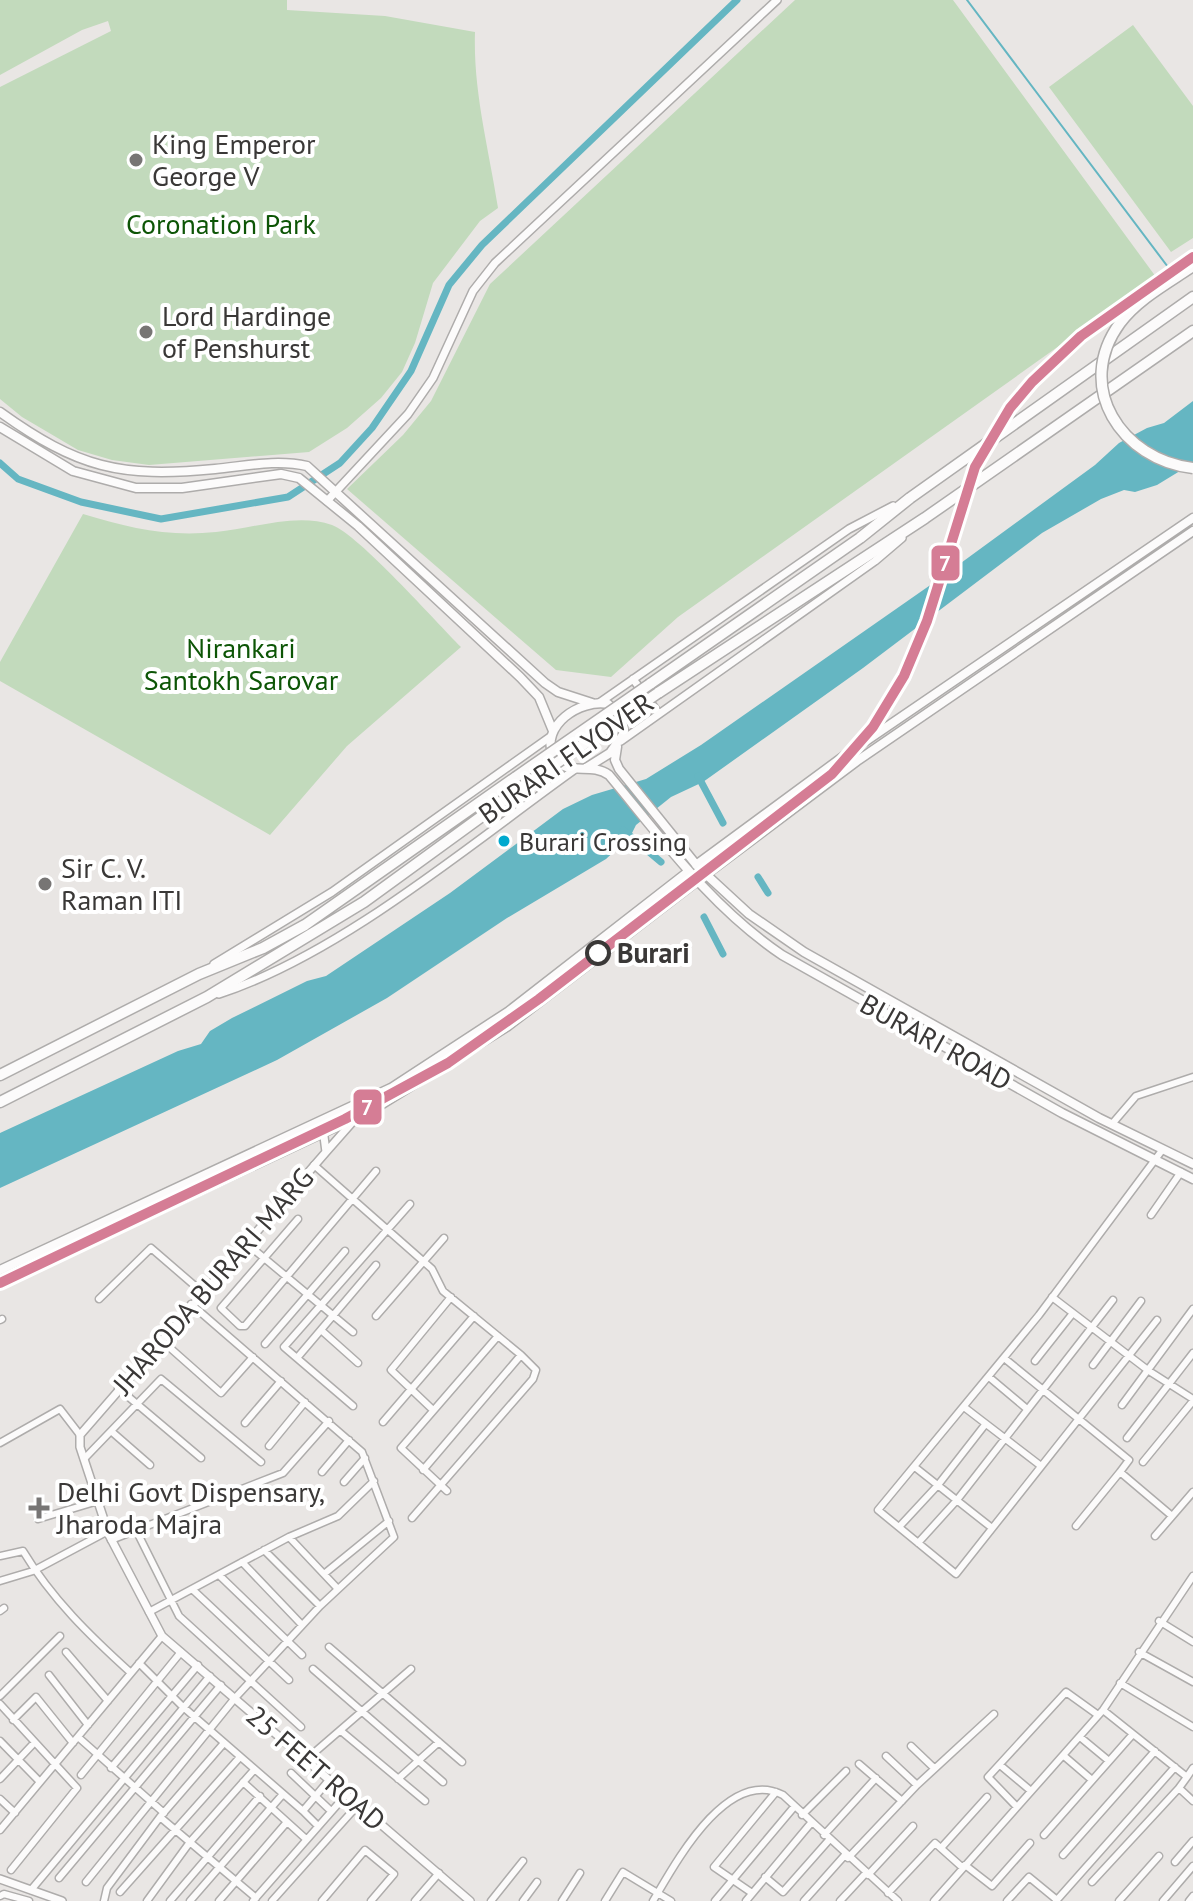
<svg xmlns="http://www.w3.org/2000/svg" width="1193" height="1901" font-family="'PT Sans',sans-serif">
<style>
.green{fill:#c2dabc}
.water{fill:#65b6c2}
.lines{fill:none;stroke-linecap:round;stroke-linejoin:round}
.stream{stroke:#65b6c2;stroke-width:2}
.canal{stroke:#65b6c2;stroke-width:7}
.minor-casing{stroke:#aeacab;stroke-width:9}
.tertiary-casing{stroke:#aeacab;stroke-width:10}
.secondary-casing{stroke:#aeacab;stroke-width:11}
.trunk-casing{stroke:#aeacab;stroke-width:13}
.minor{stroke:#fcfbfb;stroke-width:6}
.tertiary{stroke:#fcfbfb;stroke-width:7}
.secondary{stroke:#fcfbfb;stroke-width:8}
.trunk{stroke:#fcfbfb;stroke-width:10}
.trunk-bridge-casing{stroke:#aeacab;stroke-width:13;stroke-linecap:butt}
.trunk-bridge{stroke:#fcfbfb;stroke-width:10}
.metro-1-casing{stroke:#fff;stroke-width:16}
.metro-1{stroke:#d57d95;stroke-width:10}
.poi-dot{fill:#777574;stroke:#fff;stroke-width:3}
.bus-dot{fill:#00a9ce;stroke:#fff;stroke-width:3}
.stop-dot{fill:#fff;stroke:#3a3837;stroke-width:4}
.labels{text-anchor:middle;stroke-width:8;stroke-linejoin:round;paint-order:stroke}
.bus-label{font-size:26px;fill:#3a3837;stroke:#fff;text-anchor:start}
.poi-label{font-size:28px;fill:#3a3837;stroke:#fff;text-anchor:start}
.park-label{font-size:28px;fill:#0d5506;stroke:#fff}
.street-label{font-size:28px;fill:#3a3837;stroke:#fff}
.stop-label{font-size:28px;font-weight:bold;fill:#3a3837;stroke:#fff;text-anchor:start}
.line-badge{stroke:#fff;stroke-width:3}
.badge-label{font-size:22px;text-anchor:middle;font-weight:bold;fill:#fff}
</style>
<rect width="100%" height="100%" fill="#e9e6e4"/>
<!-- green -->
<path class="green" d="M0,0H287V10L385,16L475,32C473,92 489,149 498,208L480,221L433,283L415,343L402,372L381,398L347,428L309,452L149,465L112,460L78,450L22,417L0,399V87L111,31L108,21L82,30L0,75Z
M795,0H953L1156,277L678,617L611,677L556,670L347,489L403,435L431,401L490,284Z
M1133,25L1193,106V238L1171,252L1049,87Z
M83,514C129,528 167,537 216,532C252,529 296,512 332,525C359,535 436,622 461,647L347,746L270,835L0,681V662Z"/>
<!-- water -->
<path class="water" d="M1193,401V463L1157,485L1135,492L1124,490L1101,499L1042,533L863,668L703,782L671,797L636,825L630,837L606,859L507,918L387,998L277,1060L0,1188V1133L178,1051L201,1044L210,1031L232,1018L307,981L326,976L450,893L563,809L592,795L646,779L701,745L939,579L1095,465L1119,443L1147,428L1164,423Z"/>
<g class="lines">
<!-- stream -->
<path class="stream" d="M967,0L1174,275"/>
<!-- canal -->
<path class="canal" d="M0,463L18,479L81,502L161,519L288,497L340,463L372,428L411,371L449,285L482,245L737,0
M698,776L723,823
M623,830L661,862
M758,877L768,893
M704,917L723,954"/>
<!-- minor casing -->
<g class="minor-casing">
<path id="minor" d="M1112,1124L1136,1096L1193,1077
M314,1165L432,1269L443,1291L521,1355
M1151,1215L1181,1172
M298,1219L221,1308L240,1326H245L376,1171
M246,1243L353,1332
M1052,1297L1149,1371L1193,1399
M99,1299L151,1248L202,1292
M376,1316L444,1238
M0,1320L2,1319
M1157,1320L956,1574L878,1510L1039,1315L1163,1149
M321,1330L358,1363
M160,1339L221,1393L253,1357
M265,1344L345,1251
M297,1358L376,1265
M1004,1358L1129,1460L1120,1472
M1035,1361L1073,1313
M1093,1365L1141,1301
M989,1377L1027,1409
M118,1388L201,1458
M1122,1405L1193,1309
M353,1406L284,1347L410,1204
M964,1407L1041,1466
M433,1410L391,1370L451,1297
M383,1422L474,1316
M245,1423L281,1381
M111,1431L150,1465
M1127,1438L1193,1353
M0,1443L60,1409L80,1435
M269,1446L305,1402
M84,1459L161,1379L261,1462
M1143,1462L1193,1401
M916,1468L992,1528
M322,1472L349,1440
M344,1482L365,1458
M447,1491L401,1448L498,1336
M412,1518L533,1379L536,1370L521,1355L423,1470
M38,1519L98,1501
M1076,1526L1120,1472L1172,1516
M899,1527L938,1485L984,1426
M136,1530L179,1616L301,1727
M1155,1536L1193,1492
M289,1537L338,1589
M111,1540L283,1473L329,1421
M918,1543L957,1500L1113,1300
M264,1550L320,1606
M0,1556L23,1551C52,1599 89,1635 131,1673
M242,1562L302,1625
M324,1574L389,1521
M219,1575L302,1655
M0,1581L33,1571L108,1531
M192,1589L289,1680
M0,1611L4,1608
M149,1612L289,1537L338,1516L374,1481
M1159,1621L1193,1642
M329,1647L462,1762
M66,1652L108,1701
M1139,1652L1193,1682
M139,1663L182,1706L303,1811
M313,1669L443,1782
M49,1675L88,1725
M1120,1683L1193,1727
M0,1696L60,1636
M0,1704L77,1788L11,1870
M1103,1710L1187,1777L1193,1768
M13,1720L36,1697L73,1743
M341,1731L425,1801
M78,1737L164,1813
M1080,1737L1109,1761
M0,1741L40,1782
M911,1746L934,1768
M886,1756L917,1785
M1064,1756L1092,1780
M308,1758L411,1669
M859,1764L902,1801
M1000,1765L1031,1791
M111,1768L198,1665
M291,1773L331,1811
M81,1775L181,1652
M1187,1777L1179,1788L1193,1801
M0,1779L34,1743
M398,1779L439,1742
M243,1782L306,1839
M0,1799L15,1813
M1016,1806L988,1777L1066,1692L1098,1715
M802,1815L846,1771
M160,1817L256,1898
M318,1826L303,1811L329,1780
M0,1830L162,1636
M824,1835L876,1778
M1044,1835L1133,1734
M941,1848L987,1797
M1063,1855L1155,1751
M848,1858L917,1785L994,1714
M1175,1862L1193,1841
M965,1865L992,1886L1030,1843
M868,1875L913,1826
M765,1877L783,1892L829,1840
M59,1878L221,1685
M86,1882L235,1698L320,1606L394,1537L362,1452L191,1304
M1092,1882L1179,1788
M31,1890L210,1676
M120,1892L240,1757
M752,1893L714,1867L776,1792
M888,1893L935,1843L963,1868
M0,1896L4,1894L29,1901
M104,1901L107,1888L160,1817L224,1743
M147,1901L190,1842L254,1770
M170,1901L260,1796
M190,1901L283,1794
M219,1901L287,1822
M253,1901L345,1796
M272,1901L357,1806
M322,1901L365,1850L394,1874L371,1901
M415,1901L439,1873
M491,1901L523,1861
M523,1901L537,1882
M562,1901L580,1873
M605,1901L623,1872L671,1901
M653,1901C675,1864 727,1766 783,1795L898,1901
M715,1901L794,1807
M746,1901L811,1823
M804,1901L845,1855
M840,1901L866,1873
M934,1901L1103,1710L1193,1576
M1007,1901L1029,1877L1057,1900
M1056,1901L1175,1767
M1119,1901L1159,1856
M1163,1901L1193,1866
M1189,1901L1193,1896"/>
</g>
<!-- tertiary casing -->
<g class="tertiary-casing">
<path id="tertiary" d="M327,501L408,414L433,378L473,291L495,263L777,0
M633,679L659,714
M599,703L849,529L893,506
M621,741L875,561L902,538
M214,964L332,892L550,737
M219,994C341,954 469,845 574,770
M322,1121L326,1152L80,1435V1447L109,1535L162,1636L470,1901
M326,1152L356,1118
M0,1879L62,1901"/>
</g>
<!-- secondary casing -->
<g class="secondary-casing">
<path id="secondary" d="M0,412C78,468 120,478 215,469C246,466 277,459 307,466L545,683L558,692L592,703
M0,427L73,471L136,488H182L281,474L299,478L358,526L520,677L539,697L553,731
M617,747L615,760L619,769L698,867L749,914L804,952L1099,1118L1193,1164
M586,768L610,753L624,733L621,716L608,704C580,699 540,725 553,757C568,778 590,761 609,775C663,840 711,907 782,955L1062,1113L1193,1179
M696,865L844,756L1193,518
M705,875L857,761L1193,531
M0,1270L391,1088L509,1011L689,871
M0,1284L374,1109L508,1026L696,882"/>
</g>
<!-- trunk casing -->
<g class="trunk-casing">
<path id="trunk" d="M650,684L860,538L910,498L1193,297
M658,693L925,518L1193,331
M0,1075L199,974L263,948L305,925L516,777
M0,1102L207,997L364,902L522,787"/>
</g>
<!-- minor -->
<use href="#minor" class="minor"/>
<!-- tertiary -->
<use href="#tertiary" class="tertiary"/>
<!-- secondary -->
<use href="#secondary" class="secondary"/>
<!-- trunk -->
<use href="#trunk" class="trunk"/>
<!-- trunk-bridge casing -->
<g class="trunk-bridge-casing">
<path id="trunk-bridge" d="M1193,266C1168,283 1138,299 1120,323C1073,387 1122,460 1193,468
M516,777L650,684
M522,787L658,693"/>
</g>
<!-- trunk-bridge -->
<use href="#trunk-bridge" class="trunk-bridge"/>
<!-- metro-1 casing -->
<g class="metro-1-casing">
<path id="metro-1" d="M0,1283L345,1119L448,1063L539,999L832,774L873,727L904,676L927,621L975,467L1010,408L1032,382L1081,336L1193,257"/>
</g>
<!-- metro-1 -->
<use href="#metro-1" class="metro-1"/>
</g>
<!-- markers -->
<g class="poi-dot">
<circle cx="136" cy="160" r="8"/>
<circle cx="146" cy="332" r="8"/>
<circle cx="45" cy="884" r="8"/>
<path d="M35 1496h8v8h8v8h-8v8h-8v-8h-8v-8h8z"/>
</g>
<circle class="bus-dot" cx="504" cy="841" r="7"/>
<circle class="stop-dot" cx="598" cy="953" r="11"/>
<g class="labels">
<!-- bus labels -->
<g class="bus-label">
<text x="519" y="851">Burari Crossing</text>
</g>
<!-- poi labels -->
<g class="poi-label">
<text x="152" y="154">King Emperor<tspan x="152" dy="32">George V</tspan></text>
<text x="162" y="326">Lord Hardinge<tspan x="162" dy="32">of Penshurst</tspan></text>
<text x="61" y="878">Sir C. V.<tspan x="61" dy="32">Raman ITI</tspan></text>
<text x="57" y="1502">Delhi Govt Dispensary,<tspan x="57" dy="32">Jharoda Majra</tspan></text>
</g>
<!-- park labels -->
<g class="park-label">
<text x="221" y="234">Coronation Park</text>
<text x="241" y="658">Nirankari<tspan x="241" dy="32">Santokh Sarovar</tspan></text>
</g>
<!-- street labels -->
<g class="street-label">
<text transform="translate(566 758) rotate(-35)" y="10">BURARI FLYOVER</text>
<text transform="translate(936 1042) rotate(29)" y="10">BURARI ROAD</text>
<text transform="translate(213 1281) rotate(-49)" y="10">JHARODA BURARI MARG</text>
<text transform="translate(316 1768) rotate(41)" y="10">25 FEET ROAD</text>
</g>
<!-- stop labels -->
<g class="stop-label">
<text x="617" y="963">Burari</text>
</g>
</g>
<g class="line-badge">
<rect x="930" y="544" width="31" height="38" rx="8" fill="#d57d95"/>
<rect x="352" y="1088" width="31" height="38" rx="8" fill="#d57d95"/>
</g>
<g class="badge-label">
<text x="945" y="571">7</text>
<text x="367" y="1115">7</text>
</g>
</svg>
